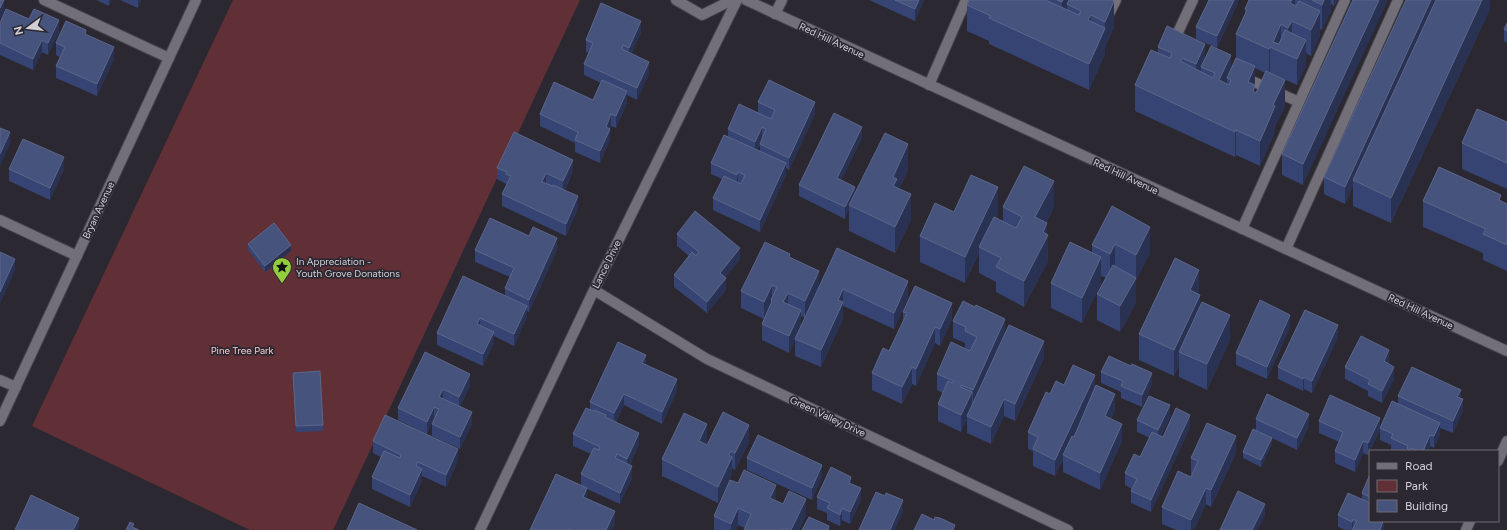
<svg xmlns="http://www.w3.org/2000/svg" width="1507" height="530" font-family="Figtree,sans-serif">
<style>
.green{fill:#603036}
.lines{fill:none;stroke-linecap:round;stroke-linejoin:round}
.lane-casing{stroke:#45434a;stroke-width:12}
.street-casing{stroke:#45434a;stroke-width:12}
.secondary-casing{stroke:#45434a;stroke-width:12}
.lane{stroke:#736f79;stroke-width:10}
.street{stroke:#736f79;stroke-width:10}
.secondary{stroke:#736f79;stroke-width:10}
.wall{fill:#354472;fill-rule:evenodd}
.shaded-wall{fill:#2a3253}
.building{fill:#46537c;stroke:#5c668a}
.labels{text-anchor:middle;stroke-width:3.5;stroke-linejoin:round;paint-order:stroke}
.street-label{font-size:10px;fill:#d2d0d6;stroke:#2b2831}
.poi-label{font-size:10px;fill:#d2d0d6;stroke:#2b2831;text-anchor:start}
.park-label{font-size:10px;fill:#f5ccd0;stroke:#2b2831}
</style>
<rect width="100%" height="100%" fill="#2b2831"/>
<!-- green -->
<path class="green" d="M233,0H580L333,530H250L32,426Z"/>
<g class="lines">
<!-- lane casing -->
<g class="lane-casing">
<path id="lane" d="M44,0L169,58
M1108,13L1109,14L1116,0
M1173,43L1193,0
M1243,77L1299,102
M929,85L966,0
M0,220L77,256
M1242,229L1345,0
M1286,249L1398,0"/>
</g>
<!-- street casing -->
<g class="street-casing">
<path id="street" d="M775,14L782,0
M594,290L707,359L1068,530
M0,380L16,387
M480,530L594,290L737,0"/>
</g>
<!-- secondary casing -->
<g class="secondary-casing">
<path id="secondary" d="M676,0L702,15L732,0
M746,0L1507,351
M0,421L196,0
M1498,461L1507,441
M1466,530L1470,521"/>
</g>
<!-- lane -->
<use href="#lane" class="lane"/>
<!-- street -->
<use href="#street" class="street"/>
<!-- secondary -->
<use href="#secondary" class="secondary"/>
</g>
<!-- wall -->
<path class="wall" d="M96,0H111L109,6Z
M120,0H141L138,8Z
M869,0H924L915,21Z
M969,0H1112L1114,27L1105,47V54L1089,90L989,44V41L967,31V5Z
M1209,0H1239L1217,48L1196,39V27Z
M1249,0H1337L1334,6L1331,4V11L1322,30L1320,29V36L1311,56L1306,53V66L1297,85L1270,73L1285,106L1275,126V132L1260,166L1236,155L1235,157L1135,111V85L1158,53V47L1205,58L1231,70L1236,58V34L1245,15V9ZM1255,68L1265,73L1256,93L1255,92Z
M1353,0L1303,185L1282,175V154Z
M1490,0V9L1391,223L1353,206V186L1345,204L1324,194V177Z
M29,19L59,32L48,55L42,52L33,70L0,55V23Z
M1507,23V43L1504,41V29Z
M641,33L631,54L649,74L637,100L627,95V103L616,128L611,126L610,130V140L600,163L575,152V143L540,126V114L593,100L601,83L584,75V64L589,53L586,52V40Z
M86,35L114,59L97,96L56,78V66L60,57L56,55V43Z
M758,102L815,114L789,170L786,168V175L760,232L713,210V198L722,179L711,174V163L728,136V129L758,113ZM760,145V151L757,150Z
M1507,122V189L1462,169V143Z
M862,138L841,180L855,194L908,170L899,189L911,220L895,253L849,231V209L845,219L799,196V185Z
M497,168L573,172L565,190L578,208L566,236L502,206V194L506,186V184L497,179Z
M9,169H64L50,200L9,181Z
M1423,201L1507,204V271L1483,260V253L1423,227Z
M1112,206L1150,253L1136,280V303L1120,332L1097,320V294L1106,278L1101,276V283L1082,323L1051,308V283L1092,253V245Z
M1003,207H1054L1046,223L1047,235L1048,261L1024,307L996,292V282L979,273V253L965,283L920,262V236L998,213L996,217L1003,221Z
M677,234L740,259L725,277L726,290L707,313L674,287V275L689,256L677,246Z
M248,244L291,251L265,272L248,250Z
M475,250H557L529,312L527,311V317L514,346L494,336V343L483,366L437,345V333L505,295V288L510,277L475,262Z
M790,258L819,286L908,298L894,329L843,306V319L821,367L795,356V339L789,353L762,340V324L764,319L741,308V291ZM801,316L805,318L801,327Z
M1199,294L1200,306L1230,340L1207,390L1179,377V365L1174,376L1139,360V334Z
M903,312L952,319L940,346L935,343L916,386L912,384L902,404L872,390V373L889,351L903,322Z
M953,321L1005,334L1044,358L1015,421L1004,416L991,444L967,433V419L961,432L938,421V404L943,393L937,390V374L970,351L965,348V343L953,338Z
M1290,327L1267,379L1236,365V353Z
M1338,337L1312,393L1304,389L1303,391L1278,379V367Z
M425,352L470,386L460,407L472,424L460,449L432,436V424L434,419L427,434L398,420V408Z
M1389,362L1388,364L1394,379L1382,403L1368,396V391L1345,379V367Z
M646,364L677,391L662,424L624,405L616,422L639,444L630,465L632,478L620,504L587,489V499L615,523L612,530H530L581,485V474L591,454L573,446V434L590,409V402Z
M1101,372L1152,384L1142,407L1121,398V392L1101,383Z
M293,373L323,425V431L296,432Z
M1064,385L1095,388L1115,410L1111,419L1122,441L1100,490L1063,472V459L1055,476L1033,466V451L1028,449V432L1050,394Z
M1398,396L1461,398L1463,411L1453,433L1440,428V435L1434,448L1430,446L1428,451H1392L1391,450V445L1380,440V428L1398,404Z
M1170,417L1161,436L1163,437L1190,427L1151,512L1131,503V491L1132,489L1125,485V473L1140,457L1150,438L1137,432V420Z
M1256,419L1309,426L1297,450L1272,438V444L1261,467L1243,458V452L1256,430Z
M1319,421L1380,430L1368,455L1363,453L1355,472L1335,463V451L1339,442L1319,433Z
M373,441L458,461L446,487L422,476V481L410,507L372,489V477L381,457L373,453Z
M707,441L706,445H707L749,442L735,470L732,468V474L718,503L662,476V459Z
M1236,453L1211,507L1206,504L1194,530H1176L1162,524V507L1191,477L1192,475H1191V458Z
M747,458L822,477L812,500L747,470Z
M1370,474V521L1384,530H1345L1338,527V515L1362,499V493Z
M730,480L806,515L799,530H744L745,528L738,525L736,530H714V516Z
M851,484L861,500L850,524L842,520L840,526L827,520V513L817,509V497Z"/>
<!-- shaded-wall -->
<path class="shaded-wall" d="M4,0V12L0,20V8Z
M109,0H111L109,6Z
M138,0H141L138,8Z
M919,0H924L915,21V9Z
M1063,0H1071L1067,4V16L1062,28V2Z
M1234,0H1239L1217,48V36Z
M1292,0H1295V18L1292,21V47L1288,54V28L1290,3Z
M1324,0H1331V11L1322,30V5Z
M1334,0H1337L1334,6Z
M1379,0H1388L1303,185V164Z
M1431,0H1437L1353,180V186L1345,204V187Z
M1482,0H1490V9L1391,223V198Z
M1114,1V27L1105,47V54L1089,90V64L1105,30V22Z
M1320,11V36L1311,56V30Z
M1091,15V41L1088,20Z
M59,20V32L48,55V43Z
M641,21V33L629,60V48Z
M1281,24V50L1273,42Z
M42,40V52L33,70V59Z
M1306,40V66L1297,85V59Z
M1205,44V69L1201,67V78L1196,90V64Z
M114,47V59L97,96V84Z
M1270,47V73L1269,75V49Z
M1231,55V80L1227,78V89L1219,80Z
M649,62V74L637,100V88Z
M1255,66V111L1248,82Z
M1285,80V106L1275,126V132L1260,166V141L1273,105Z
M627,91V103L616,128V116Z
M815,102V114L789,170V158Z
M611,114V126L610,130V140L600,163V151L606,127Z
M762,127V139L755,154V142Z
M862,127V138L837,190V178Z
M1236,130V155L1235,157V132Z
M10,132V144L0,166V154Z
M908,144V170L897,194L893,212V177Z
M64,157V169L50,200V188Z
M573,160V172L563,193V181Z
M786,163V175L760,232V220Z
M738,172V184L737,187V175Z
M546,173V185L542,182Z
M1054,181V207L1035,243V217Z
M855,187V199L849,205V209L845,219V207Z
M998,187V213L981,248L979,247V253L965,283V257Z
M911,194V220L895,253V227Z
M578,196V208L566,236V224Z
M1047,223L1048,261L1024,307V281L1043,232Z
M1150,227V253L1136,280V303L1120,332V306L1136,278V255Z
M557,238V250L529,312V300Z
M1115,244V270L1110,280V254Z
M291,245V251L265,272V266Z
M740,248V259L720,284V273Z
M1101,257V283L1082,323V298Z
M15,259V271L0,304V292Z
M1199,270V295L1190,290Z
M819,271V288L805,318V301Z
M726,278V290L707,313V302Z
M908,281V298L894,329V313Z
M772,285V301L771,300V304L764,319V302Z
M843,289V319L821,367V350L838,300Z
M788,293V310L783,302Z
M1200,295V321L1179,352V365L1174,376V350Z
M952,303V319L940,346V329Z
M527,306V317L514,346V334Z
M801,310V327L789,353V336Z
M1230,315V340L1207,390V364Z
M1290,315V327L1267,379V367Z
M480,318V330L477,324Z
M1005,319V336L973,407V390Z
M1338,325V337L1312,393V381Z
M935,327V343L916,386V369Z
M494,332V343L483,366V354Z
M1044,341V358L1015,421V404Z
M1389,350V362L1384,373V361Z
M646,355V367L642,363Z
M912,367V384L902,404V387Z
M1394,367V379L1382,403V391Z
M1152,373V384L1142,407V395Z
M470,374V386L459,409V397Z
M1095,375V391L1065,456L1063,455V459L1055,476V460Z
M1304,377V389L1303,391V379Z
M677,379V391L662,424V412Z
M443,389V401L439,397Z
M1461,390V402L1457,397Z
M972,392V409L967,416V419L961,432V415Z
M624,394V405L614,425V413Z
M1115,394V410L1105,433V416Z
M1004,399V416L991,444V427Z
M1463,399V411L1453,433V421Z
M1170,405V417L1158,442V430Z
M434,407V419L427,434V422Z
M472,412V424L460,449V437Z
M1309,414V426L1297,450V438Z
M1190,415V427L1151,512V500Z
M1380,418V430L1368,455V443Z
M1440,423V435L1434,448V436Z
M707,424V441L699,458V441Z
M1122,424V441L1100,490V473Z
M749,425V442L735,470V453Z
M639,433V444L627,471V459Z
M1430,435V446L1428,451H1423Z
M1236,436V453L1211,507V490Z
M1272,438V444L1261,467V460Z
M1363,441V453L1355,472V460Z
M458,449V461L446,487V475Z
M731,451V460L732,457V474L718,503V487L729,455Z
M822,465V477L812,500V488Z
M632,466V478L620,504V493Z
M422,469V481L410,507V495Z
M851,477V489L849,483Z
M776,485V502L770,498Z
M587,488V500L583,497Z
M861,488V500L850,524V512Z
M1206,488V504L1194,530H1191V520Z
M806,499V515L799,530H791Z
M903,500V512L895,530H890Z
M1265,504V516L1258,530H1252Z
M738,508V525L736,530H731V524Z
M842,508V520L840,526V515Z
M615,511V523L612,530H606Z
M79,518V529L73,530Z
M1353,519V530H1352V522Z
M1384,521V530H1380Z"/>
<!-- building -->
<path class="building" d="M0,0H4L0,8Z
M895,0H919L915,9Z
M969,0H1045L1079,15L1081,11L1067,4L1069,0H1112L1114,1L1105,22L1091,15L1088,20L1105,28L1089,64L989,18L991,16L967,5Z
M1057,0H1063L1062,2Z
M1209,0H1234L1217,36L1196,27Z
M1249,0H1292L1290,3L1296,6L1299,1L1320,11L1311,30L1292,21L1288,28L1281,24L1273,42L1279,44L1285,30L1306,40L1297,59L1270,47L1269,49L1236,34L1247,10L1245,9Z
M1312,0H1324L1322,5Z
M1353,0H1379L1303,164L1282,154Z
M1406,0H1431L1345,187L1324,177Z
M1436,0H1482L1391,198L1353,180Z
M601,3L641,21L629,48L623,45L622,49L649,62L637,88L584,64L593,43L586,40Z
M6,9L29,19L34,9L59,20L48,43L42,40L33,59L0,43V23Z
M66,21L86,30L85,34L114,47L97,84L56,66L65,47L56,43Z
M1507,23V31L1504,29Z
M1167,26L1205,44L1196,64L1182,58L1180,61L1213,78L1215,73L1201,67L1211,46L1231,55L1219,80L1229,85L1231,80L1227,78L1236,58L1255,66L1248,82L1255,85L1253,91L1256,93L1266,71L1285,80L1273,105L1275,106L1260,141L1236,130L1235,132L1135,85L1151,50L1170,58L1172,53L1158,47Z
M602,80L627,91L616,116L611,114L606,127L610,129L600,151L575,140L578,132L540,114L554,82L593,100Z
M769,80L815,102L789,158L760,144L766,129L762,127L755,142L728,129L739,104L771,119L775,110L758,102Z
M1477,109L1507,122V163L1462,143Z
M834,113L862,127L837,178L855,187L845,207L799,185Z
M0,128L10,132L0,154Z
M514,132L573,160L563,181L546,173L542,182L553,186V185L578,196L566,224L502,194L511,176L506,174L507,172L497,168Z
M885,133L908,144L893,177L897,179L893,186L911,194L895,227L849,205Z
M724,135L786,163L760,220L713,198L724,176L741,184L745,175L738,172L737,175L711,163Z
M23,139L64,157L50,188L9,169Z
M1024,166L1054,181L1035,217L1047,223L1043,232L1048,235L1024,281L996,267L1001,258L979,247L994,217L1016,228L1022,217L1003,207Z
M1439,167L1501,195L1499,200L1507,204V245L1483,234L1486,229L1423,201Z
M971,175L998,187L965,257L920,236L935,203L954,212Z
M1112,206L1150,227L1136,255L1115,244L1110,254L1092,245Z
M695,211L740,248L720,273L726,278L707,302L674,275L692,252L696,256L699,252L677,234Z
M490,218L529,236L533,227L557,238L529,300L505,288L514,268L475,250Z
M274,223L291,245L265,266L248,244Z
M765,242L790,254L789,257L819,271L805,301L788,293L783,302L801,310L789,336L762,324L772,301L771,300L777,287L772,285L764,302L741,291Z
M1070,242L1101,257L1082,298L1051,283Z
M837,248L908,281L894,313L843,289L838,300L843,302L821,350L795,339Z
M0,252L15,259L0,292Z
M1175,258L1199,270L1190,290L1200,295L1174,350L1139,334Z
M1113,265L1136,278L1120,306L1097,294Z
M463,276L527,306L514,334L480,318L477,324L494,332L483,354L437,333Z
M915,286L952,303L940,329L935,327L916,369L912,367L902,387L872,373L883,348L889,351L907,313L903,312Z
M1260,300L1290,315L1267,367L1236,353Z
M963,301L975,307L976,305L1005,319L973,390L961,385V387L972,392L961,415L938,404L948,381L953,383L954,381L937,374L951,342L970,351L977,337L965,331L966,327L953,321Z
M1202,302L1230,315L1207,364L1179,352Z
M1305,310L1338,325L1312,381L1304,377L1303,379L1278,367Z
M1009,325L1044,341L1015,404L1004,399L991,427L967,416Z
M1361,336L1389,350L1384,361L1394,367L1382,391L1368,384L1370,380L1345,367Z
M618,342L646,355L642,363L677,379L662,412L624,394L614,413L590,402Z
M425,352L470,374L459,397L443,389L439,397L472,412L460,437L432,424L439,409L434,407L427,422L398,408Z
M1109,356L1131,366L1132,364L1152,373L1142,395L1121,386L1123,381L1101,372Z
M1073,365L1095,375L1055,460L1033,449L1038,437L1028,432L1046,392L1050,394L1056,381L1064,385Z
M1412,367L1461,390L1457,397L1463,399L1453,421L1398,396Z
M320,371L323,425L296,426L293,373Z
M1096,385L1115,394L1105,416L1122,424L1100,473L1063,455L1072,436L1074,437Z
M1267,394L1309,414L1297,438L1256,419Z
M1330,395L1380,418L1368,443L1363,441L1355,460L1335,451L1343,432L1319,421Z
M1149,396L1170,405L1158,430L1137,420Z
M1392,401L1440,423L1434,436L1430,435L1423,451H1418L1411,448L1410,450L1407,448L1408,446L1391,438L1393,434L1380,428Z
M586,408L593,411L594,410L606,415L605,417L639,433L627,459L617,454L615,458L632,466L620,493L581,474L594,448L599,450L600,447L573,434Z
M1176,408L1190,415L1151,500L1131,491L1137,479L1125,473L1134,454L1140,457L1152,432L1163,437Z
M723,412L749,425L735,453L731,451L729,455L732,457L718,487L662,459L684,413L707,424L699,441L707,445Z
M385,415L458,449L446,475L418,462L416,466L422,469L410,495L372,477L384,451L400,458L401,455L373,441Z
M1207,423L1236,436L1211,490L1206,488L1191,520L1162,507L1178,471L1191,477L1198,461L1191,458Z
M1253,429L1272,438L1261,460L1243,452Z
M758,435L822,465L812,488L747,458Z
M831,467L851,477L849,483L861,488L850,512L842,508L840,515L827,508L830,503L817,497Z
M744,470L776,485L770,498L783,504L789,491L806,499L791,530H788L783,528L782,530H744L751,514L738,508L731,524L714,516L730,480L738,483Z
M556,474L587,488L583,497L615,511L606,530H572L569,529V530H530Z
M1370,474V497L1362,493Z
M1238,491L1265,504L1252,530H1220Z
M876,492L885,496L886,493L903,500L890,530H859Z
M1348,493L1370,503V521H1383L1380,530H1352L1357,521L1353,519L1352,522L1338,515Z
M31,495L79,518L73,530H15Z
M359,503L417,530H347Z
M922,514L934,520L935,517L940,518L955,525L953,530H914Z
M809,517L829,526L828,530H802Z
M130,522L134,524L132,527L139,530H126Z"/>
<!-- icons -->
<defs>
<g id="sight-pin" transform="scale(1)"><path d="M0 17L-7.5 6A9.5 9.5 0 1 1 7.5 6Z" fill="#93cd3e" stroke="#2b2831"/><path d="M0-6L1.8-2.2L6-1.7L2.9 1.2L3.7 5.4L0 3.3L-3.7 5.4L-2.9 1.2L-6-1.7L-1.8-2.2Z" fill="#111"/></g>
</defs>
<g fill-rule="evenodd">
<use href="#sight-pin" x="282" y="267"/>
</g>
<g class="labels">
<!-- street labels -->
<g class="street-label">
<text transform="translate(832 40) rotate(25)" y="4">Red Hill Avenue</text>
<text transform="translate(1126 176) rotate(25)" y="4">Red Hill Avenue</text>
<text transform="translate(98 210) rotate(-65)" y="4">Bryan Avenue</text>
<text transform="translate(606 264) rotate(-64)" y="4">Lance Drive</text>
<text transform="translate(1421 311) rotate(25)" y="4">Red Hill Avenue</text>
<text transform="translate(828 416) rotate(25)" y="4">Green Valley Drive</text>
</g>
<!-- poi labels -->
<g class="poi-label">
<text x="296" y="265">In Appreciation -<tspan x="296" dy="12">Youth Grove Donations</tspan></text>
</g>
<!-- park labels -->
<g class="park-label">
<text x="242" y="354">Pine Tree Park</text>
</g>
</g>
<!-- legend -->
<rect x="1369" y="450" width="130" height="72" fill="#2b2831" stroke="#6e6b73"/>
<rect x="1377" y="463" width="20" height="6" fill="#736f79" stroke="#6e6b73"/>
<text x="1405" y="470" font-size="12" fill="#d2d0d6">Road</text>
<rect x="1377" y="480" width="20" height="12" fill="#603036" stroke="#6e6b73"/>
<text x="1405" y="490" font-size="12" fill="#d2d0d6">Park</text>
<rect x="1377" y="500" width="20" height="12" fill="#46537c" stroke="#6e6b73"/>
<text x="1405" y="510" font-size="12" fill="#d2d0d6">Building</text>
<!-- north arrow -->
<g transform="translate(28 28) rotate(255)" stroke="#2b2831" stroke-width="3" paint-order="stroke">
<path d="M0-3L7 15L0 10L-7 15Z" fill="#d2d0d6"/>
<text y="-6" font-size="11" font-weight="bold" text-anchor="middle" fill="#d2d0d6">N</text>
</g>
</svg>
